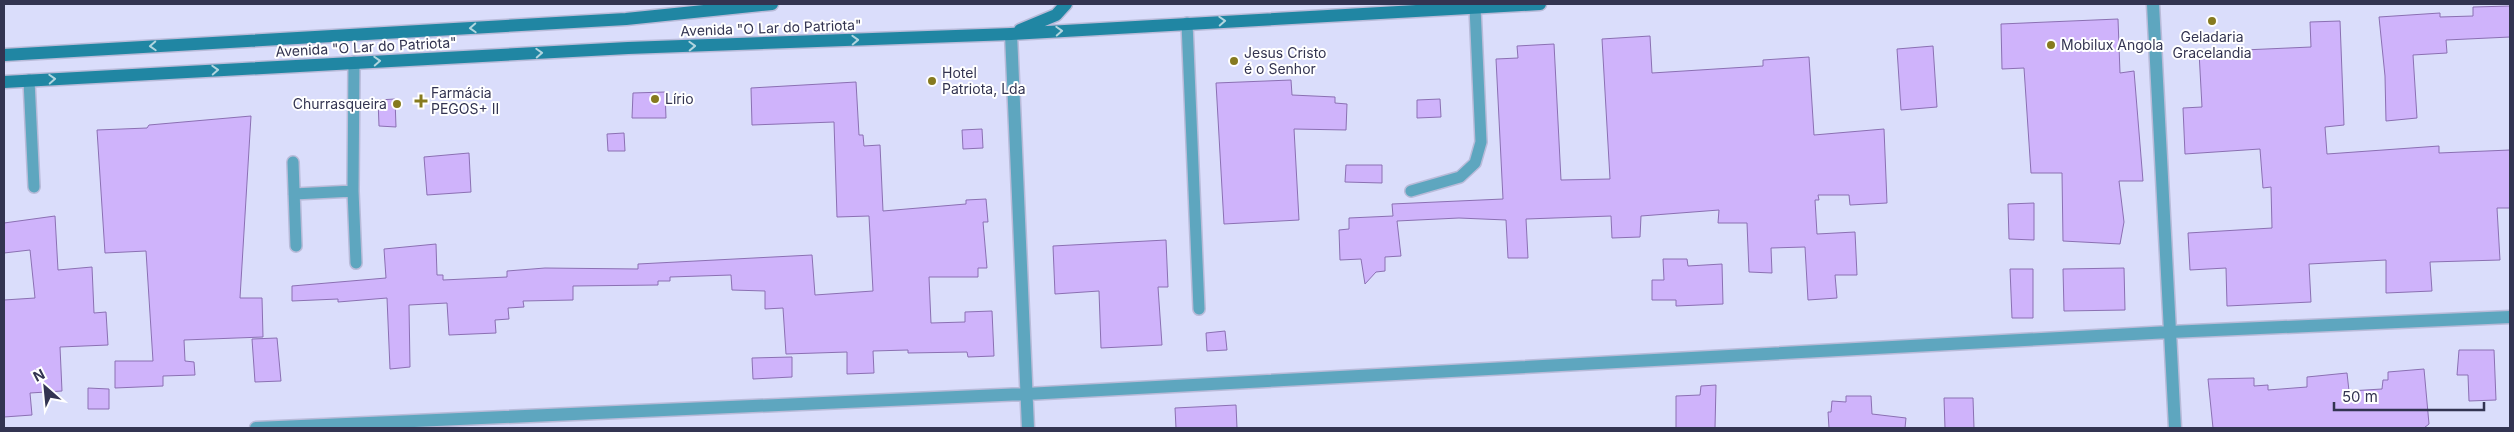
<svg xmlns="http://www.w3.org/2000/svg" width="2514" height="432" font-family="Inter,sans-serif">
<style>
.building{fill:#cfb3fb;stroke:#8b70b3}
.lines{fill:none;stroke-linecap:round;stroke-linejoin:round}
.service-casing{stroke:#b9bbd9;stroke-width:14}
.minor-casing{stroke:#b9bbd9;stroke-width:15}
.secondary-casing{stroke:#b9bbd9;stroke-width:15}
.service{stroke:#5ea6bf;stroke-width:11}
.minor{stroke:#5ea6bf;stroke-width:12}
.secondary{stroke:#2086a3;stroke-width:12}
.oneway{stroke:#b1d5df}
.poi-dot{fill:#867a1f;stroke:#fff;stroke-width:2}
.labels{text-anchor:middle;stroke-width:4;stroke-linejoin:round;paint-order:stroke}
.street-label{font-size:14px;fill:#333451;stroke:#fff}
.poi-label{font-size:14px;fill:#333451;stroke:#fff;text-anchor:start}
</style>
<rect width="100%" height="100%" fill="#daddfb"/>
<!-- building -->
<path class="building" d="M2510,6V37L2446,40L2447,53L2413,55L2417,118L2386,121L2385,76L2379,17L2440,13V17L2473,16V7Z
M2118,19L2120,73L2134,71L2143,181H2119L2124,222L2120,244L2063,241L2062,173H2031L2024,68L2002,69L2001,24Z
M2340,21L2344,125L2325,127L2327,154L2439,146V153L2510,150V208H2497L2500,260L2430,262L2432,291L2386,293V260L2309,264L2311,302L2227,306L2226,268L2190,270L2188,233L2272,228L2271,187L2263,188L2260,149L2185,154L2183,108L2202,107L2199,52L2311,47L2310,22Z
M1650,36L1652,73L1763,66V60L1809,57L1814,135L1884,129L1887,203L1850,205L1849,195H1818L1819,200H1815L1817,234L1855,232L1857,275H1835L1837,298L1808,300L1805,247L1771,248L1772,273L1749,272L1747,223H1718L1719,210L1641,216L1640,237L1612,238L1611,216L1526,219L1528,258H1508L1506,220L1459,218L1397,221L1401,256L1385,257V271L1376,272L1365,284L1361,259L1340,260L1339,230L1349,229V218L1393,216L1392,204L1503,199L1496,59L1518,58L1517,46L1554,44L1561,180L1610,179L1602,39Z
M1933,46L1937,107L1901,110L1897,49Z
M1291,80L1292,95L1335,97V103L1347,104L1346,130L1294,129L1299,220L1224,224L1216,83Z
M856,82L859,135H863L864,146L880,145L883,211L966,204V200L986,199L988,222H983L987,268H978V277H929L931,323L965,322V312L992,311L994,356L968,357L967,352L908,353V350L873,351L874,373L847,374V352L786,354L783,308L765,309V291L732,290L731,275L670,277V281H658V285L573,286V300L523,301L524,307L508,308L509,319L495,320L496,333L449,335L447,303L409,305L410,367L390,369L387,298L338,302V299L292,301V286L386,278L384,249L436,244L437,275H443V280L507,277V271L545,268L638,269V264L812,255L815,295L873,291L869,216L837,217L834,122L752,125L751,88Z
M665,92L666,118H632L633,93Z
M395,99L396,127L379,126L378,100Z
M1440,99L1441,117L1417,118V100Z
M251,116L240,298H262L263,337L184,340L185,361L194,362L195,375L163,376V386L115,388V361H153L146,251L105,253L97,130L147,128L149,125Z
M982,129L983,148L963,149L962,130Z
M624,133L625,151H608L607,134Z
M469,153L471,192L427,195L424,157Z
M1346,165H1382V183L1345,182Z
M2034,203V240L2009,239L2008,204Z
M55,216L58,270L92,267L94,313L106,312L108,345L60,347L62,391L30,393L32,415L4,417V300L35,298L30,250L4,253V223Z
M1166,240L1168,287H1158L1162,345L1101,348L1099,291L1055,294L1053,246Z
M1663,259H1687L1688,266L1722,264L1723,304L1676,306V300H1652V280H1664Z
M2124,268L2125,310L2064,311L2063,269Z
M2010,269H2033V318H2012Z
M1225,331L1227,350L1207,351L1206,333Z
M277,338L281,381L255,382L252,339Z
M2459,350H2494L2496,400L2469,401L2468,375H2457Z
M792,357V377L753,379L752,358Z
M2424,369L2429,424L2424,428H2213L2208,379L2254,378V386L2268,385V390L2307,387V377L2347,373L2349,391L2382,389L2383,380H2388V372Z
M1716,385L1715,428H1676V396L1700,395L1701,386Z
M88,388L109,389V409H88Z
M1846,396H1871L1872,414L1906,418L1905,428H1829L1828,412H1831L1832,401L1846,402Z
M1944,398H1973L1974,428H1945Z
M1236,405L1237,428H1176L1175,408Z"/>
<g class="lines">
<!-- service casing -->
<g class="service-casing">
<path id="service" d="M1187,23L1199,309
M354,62L353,191L356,263
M29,80L34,187
M293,162L296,246
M1411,191L1460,177L1475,163L1481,142L1475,7
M294,194L353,191"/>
</g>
<!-- minor casing -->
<g class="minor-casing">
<path id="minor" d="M2153,4L2175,428
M1011,34L1028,428
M256,428L1026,394L2170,332L2510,317"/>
</g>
<!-- secondary casing -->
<g class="secondary-casing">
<path id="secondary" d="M1020,30L1056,15L1066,4
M4,55L626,19L772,4
M4,82L628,48L1011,34L1540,4"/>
</g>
<!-- service -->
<use href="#service" class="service"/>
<!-- minor -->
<use href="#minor" class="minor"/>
<!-- secondary -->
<use href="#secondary" class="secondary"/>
</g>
<!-- one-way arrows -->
<defs><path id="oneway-chevron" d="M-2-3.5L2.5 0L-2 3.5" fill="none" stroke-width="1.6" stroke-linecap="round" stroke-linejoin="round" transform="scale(1.25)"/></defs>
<g class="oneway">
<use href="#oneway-chevron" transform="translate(1222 21) rotate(-3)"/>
<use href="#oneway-chevron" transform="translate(473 28) rotate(177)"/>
<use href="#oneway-chevron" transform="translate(1059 31) rotate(-3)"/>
<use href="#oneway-chevron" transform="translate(855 40) rotate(-2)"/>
<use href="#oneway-chevron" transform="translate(153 46) rotate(177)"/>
<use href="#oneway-chevron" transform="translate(692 46) rotate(-2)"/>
<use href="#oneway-chevron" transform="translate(539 53) rotate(-3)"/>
<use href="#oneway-chevron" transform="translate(377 61) rotate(-3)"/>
<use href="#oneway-chevron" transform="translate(215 70) rotate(-3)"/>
<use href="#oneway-chevron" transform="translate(52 79) rotate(-3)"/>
</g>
<!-- markers -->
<g class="poi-dot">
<circle cx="2212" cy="21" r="5"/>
<circle cx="2051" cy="45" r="5"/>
<circle cx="1234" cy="61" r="5"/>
<circle cx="932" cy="81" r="5"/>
<circle cx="655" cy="99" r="5"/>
<path d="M418.5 93.5h5v5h5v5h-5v5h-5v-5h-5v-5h5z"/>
<circle cx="397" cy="104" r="5"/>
</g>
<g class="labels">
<!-- street labels -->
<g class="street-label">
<text transform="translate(771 28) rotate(-2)" y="5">Avenida "O Lar do Patriota"</text>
<text transform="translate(366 47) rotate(-3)" y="5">Avenida "O Lar do Patriota"</text>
</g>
<!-- poi labels -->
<g class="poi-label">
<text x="2212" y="42" text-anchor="middle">Geladaria<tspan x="2212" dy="16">Gracelandia</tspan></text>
<text x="2061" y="50">Mobilux Angola</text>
<text x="1244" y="58">Jesus Cristo<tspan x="1244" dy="16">é o Senhor</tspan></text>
<text x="942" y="78">Hotel<tspan x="942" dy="16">Patriota, Lda</tspan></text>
<text x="431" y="98">Farmácia<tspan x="431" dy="16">PEGOS+ II</tspan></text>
<text x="665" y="104">Lírio</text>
<text x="387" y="109" text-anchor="end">Churrasqueira</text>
</g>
</g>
<!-- border -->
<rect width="2514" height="432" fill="none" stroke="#333451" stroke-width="10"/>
<!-- north arrow -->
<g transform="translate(45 387) rotate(333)" stroke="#ffffff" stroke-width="4" paint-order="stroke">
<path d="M0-4L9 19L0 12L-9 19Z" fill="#333451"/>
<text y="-8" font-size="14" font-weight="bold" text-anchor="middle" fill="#333451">N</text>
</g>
<!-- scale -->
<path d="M2334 402v8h150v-8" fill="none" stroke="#333451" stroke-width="2.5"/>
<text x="2342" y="402" font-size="15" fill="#333451" stroke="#ffffff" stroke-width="4" paint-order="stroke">50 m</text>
</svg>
